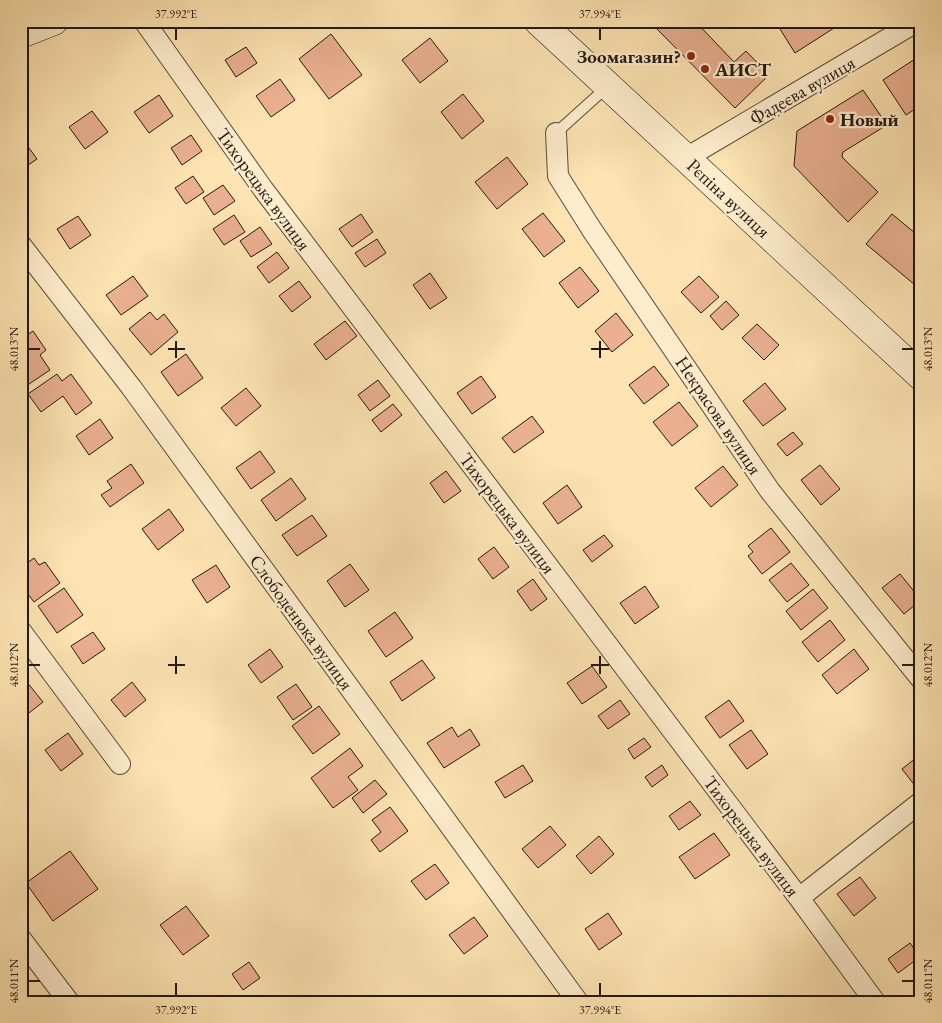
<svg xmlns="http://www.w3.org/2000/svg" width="942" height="1023" font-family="'EB Garamond',serif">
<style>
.building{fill:#eab090;stroke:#231711}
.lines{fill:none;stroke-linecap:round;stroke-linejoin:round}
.lane-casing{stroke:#5a4a39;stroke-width:12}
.street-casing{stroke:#5a4a39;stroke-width:22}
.secondary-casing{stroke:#231711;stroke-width:29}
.lane{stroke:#feedcd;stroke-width:10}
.street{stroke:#feedcd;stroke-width:20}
.secondary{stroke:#feedcd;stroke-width:28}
.ticks{fill:none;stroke:#231711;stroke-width:2}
.poi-dot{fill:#8f2418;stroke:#feedcd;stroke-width:2}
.labels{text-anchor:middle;stroke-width:4.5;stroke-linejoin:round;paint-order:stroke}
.poi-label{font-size:19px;font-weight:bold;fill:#231711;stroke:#feedcd;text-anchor:start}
.street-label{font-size:19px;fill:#231711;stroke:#feedcd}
.neatline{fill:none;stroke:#231711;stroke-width:2}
.ticks-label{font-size:12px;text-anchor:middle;fill:#231711}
</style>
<rect width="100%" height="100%" fill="#fde4b2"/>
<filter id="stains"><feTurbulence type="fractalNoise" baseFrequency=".004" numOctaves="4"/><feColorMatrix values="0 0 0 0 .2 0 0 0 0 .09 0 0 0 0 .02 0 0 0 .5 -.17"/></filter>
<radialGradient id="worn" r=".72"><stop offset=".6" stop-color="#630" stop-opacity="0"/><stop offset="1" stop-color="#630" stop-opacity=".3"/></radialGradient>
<!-- building -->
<path class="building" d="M663,21H695L734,62L746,51L769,75L735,108L656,28Z
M775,21H845L795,53Z
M331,34L362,75L329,99L299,59Z
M430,38L448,61L420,83L402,60Z
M246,47L257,63L236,77L225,60Z
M921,55V105L906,115L883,80Z
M280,79L295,100L271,117L256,96Z
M863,90L887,125L843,152L842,157L878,192L848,222L794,166L797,131Z
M463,94L484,121L462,139L441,112Z
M159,95L173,116L149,133L134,112Z
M92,111L108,132L85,149L69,127Z
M191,135L202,151L182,165L171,148Z
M21,137L37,159L21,170Z
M507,157L528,184L497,209L475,182Z
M193,176L204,192L186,204L175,188Z
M223,185L235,201L214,215L203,198Z
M543,213L565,241L544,257L522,229Z
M361,214L373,232L352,247L339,229Z
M892,214L921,238V290L866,244Z
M234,215L245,232L224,245L213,229Z
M78,216L91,235L70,249L57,229Z
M260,227L272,244L251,257L240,241Z
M377,239L386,253L365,267L355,253Z
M277,252L289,268L269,283L257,267Z
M580,267L599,291L578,308L559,283Z
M430,273L447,298L430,309L413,285Z
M133,276L148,296L121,315L106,295Z
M699,276L719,297L701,313L681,292Z
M299,281L311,297L292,312L279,296Z
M726,301L739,315L722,330L710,316Z
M150,312L157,320L164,314L178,332L151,355L129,329Z
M616,313L633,335L612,352L595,331Z
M345,321L357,336L326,360L314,344Z
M757,324L779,345L764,360L742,338Z
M33,331L46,350L40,355L50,370L29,384L21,374V339Z
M186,354L203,378L178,396L161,372Z
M654,366L669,385L644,404L629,385Z
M57,374L62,381L71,374L92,403L76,415L63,396L41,412L28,394Z
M481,376L496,397L472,414L457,393Z
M378,380L390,396L370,411L358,395Z
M765,383L786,409L763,426L743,401Z
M246,388L261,406L236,426L221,408Z
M679,402L698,426L672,446L653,422Z
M393,404L402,415L381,432L372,420Z
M532,416L544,432L514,453L502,438Z
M100,419L113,438L89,455L76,436Z
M793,432L803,444L787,456L777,444Z
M260,451L275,472L251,489L236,468Z
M131,464L144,483L110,507L101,495L112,488L107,481Z
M820,465L840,489L821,505L801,480Z
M723,466L738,485L711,507L695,488Z
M446,471L461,491L444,503L430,483Z
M291,478L306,499L276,521L261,500Z
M567,485L582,507L558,524L543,503Z
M169,509L184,530L158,550L142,529Z
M312,515L327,536L297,556L282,535Z
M771,528L790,552L762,574L748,556L753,552L748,546Z
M604,535L613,546L592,562L583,550Z
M494,547L509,567L493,579L478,559Z
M34,558L39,565L45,562L60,583L34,602L21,585V579L29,574L23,566Z
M791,563L809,585L787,602L769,580Z
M350,564L369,590L345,607L327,581Z
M216,565L230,587L207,603L192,580Z
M900,574L921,600L904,614L882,588Z
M533,579L547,599L531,611L517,591Z
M645,586L659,607L635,624L620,603Z
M64,588L83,615L57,633L38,606Z
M813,589L828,608L801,630L786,611Z
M395,612L413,638L386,657L368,631Z
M830,620L845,640L818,662L802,642Z
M93,632L105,649L83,664L71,646Z
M270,649L283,667L261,683L248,665Z
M854,649L869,669L837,694L822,675Z
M422,660L435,678L402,701L390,682Z
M592,666L607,687L582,704L567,683Z
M26,681L43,702L25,716L21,711V685Z
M132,682L146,700L125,717L111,700Z
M296,684L312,707L293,720L277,697Z
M620,700L630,714L608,729L598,716Z
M729,700L744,721L720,738L705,717Z
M319,706L340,734L313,754L292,726Z
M452,727L458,737L470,729L480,745L444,768L427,743Z
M751,730L768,754L747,769L729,745Z
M68,733L83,754L61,771L45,750Z
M644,738L651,747L634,759L628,749Z
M350,748L363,766L348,777L358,790L333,808L311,778Z
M921,754V783L916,787L902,769Z
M523,765L533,781L505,798L495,782Z
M662,765L668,775L652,787L645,777Z
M375,780L387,794L363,813L352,798Z
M690,801L701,815L679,830L669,816Z
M390,807L408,831L380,852L371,840L381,832L372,820Z
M550,826L566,845L538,868L522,849Z
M714,833L730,855L695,879L679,857Z
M599,836L614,854L591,874L576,856Z
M70,851L98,889L53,921L26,883Z
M435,864L449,883L426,900L411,881Z
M860,877L876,898L854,916L837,894Z
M186,906L209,936L183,955L160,925Z
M608,913L622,934L599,950L585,929Z
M474,917L488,936L464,954L449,935Z
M910,943L920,957L898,973L888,959Z
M249,962L260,978L243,990L232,974Z
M921,982V997L919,998L913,988Z"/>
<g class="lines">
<!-- lane casing -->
<g class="lane-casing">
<path id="lane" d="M556,133L607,87"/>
</g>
<!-- street casing -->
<g class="street-casing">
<path id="street" d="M144,21L263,189L799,898L875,1002
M556,133L558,176L592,230L770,491L921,679
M686,158L918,21
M21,245L131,387L578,1002
M21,631L120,764
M799,898L921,802
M21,939L69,1002"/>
</g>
<!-- secondary casing -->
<g class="secondary-casing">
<path id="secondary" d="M538,21L921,376
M21,34L54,21"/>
</g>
<!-- lane -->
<use href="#lane" class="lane"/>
<!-- street -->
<use href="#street" class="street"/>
<!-- secondary -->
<use href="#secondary" class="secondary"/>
</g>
<!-- ticks -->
<path class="ticks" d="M176,28V40M600,28V40M176,341V358M600,341V358M28,349H40M168,349H185M591,349H609M902,349H914M176,656V674M600,656V674M28,665H40M168,665H185M591,665H609M902,665H914M28,981H40M902,981H914M176,983V996M600,983V996"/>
<!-- markers -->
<g class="poi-dot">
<circle cx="691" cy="56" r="5"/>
<circle cx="705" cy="69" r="5"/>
<circle cx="830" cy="119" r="5"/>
</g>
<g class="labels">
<!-- poi labels -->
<g class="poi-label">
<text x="681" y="63" text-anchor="end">Зоомагазин?</text>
<text x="715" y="76">АИСТ</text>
<text x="840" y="126">Новый</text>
</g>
<!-- street labels -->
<g class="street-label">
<text transform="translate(802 90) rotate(-30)" y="7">Фадеєва вулиця</text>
<text transform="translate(264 189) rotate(54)" y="7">Тихорецька вулиця</text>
<text transform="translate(729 198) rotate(43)" y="7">Рєпіна вулиця</text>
<text transform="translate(719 415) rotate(56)" y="7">Некрасова вулиця</text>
<text transform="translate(508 513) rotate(53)" y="7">Тихорецька вулиця</text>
<text transform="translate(302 622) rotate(54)" y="7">Слободенюка вулиця</text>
<text transform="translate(752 836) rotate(53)" y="7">Тихорецька вулиця</text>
</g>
</g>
<!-- margin -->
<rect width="942" height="1023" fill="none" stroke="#fde4b2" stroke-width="55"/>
<rect x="28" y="28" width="886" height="968" class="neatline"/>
<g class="ticks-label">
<text x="176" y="18">37.992°E</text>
<text x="600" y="18">37.994°E</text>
<text transform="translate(14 349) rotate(-90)" y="4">48.013°N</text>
<text transform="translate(928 349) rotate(-90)" y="4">48.013°N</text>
<text transform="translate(14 665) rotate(-90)" y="4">48.012°N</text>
<text transform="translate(928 665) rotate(-90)" y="4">48.012°N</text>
<text transform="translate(14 981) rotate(-90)" y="4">48.011°N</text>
<text transform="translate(928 981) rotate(-90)" y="4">48.011°N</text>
<text x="176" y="1014">37.992°E</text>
<text x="600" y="1014">37.994°E</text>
</g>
<rect width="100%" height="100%" filter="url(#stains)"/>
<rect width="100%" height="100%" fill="url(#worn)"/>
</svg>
